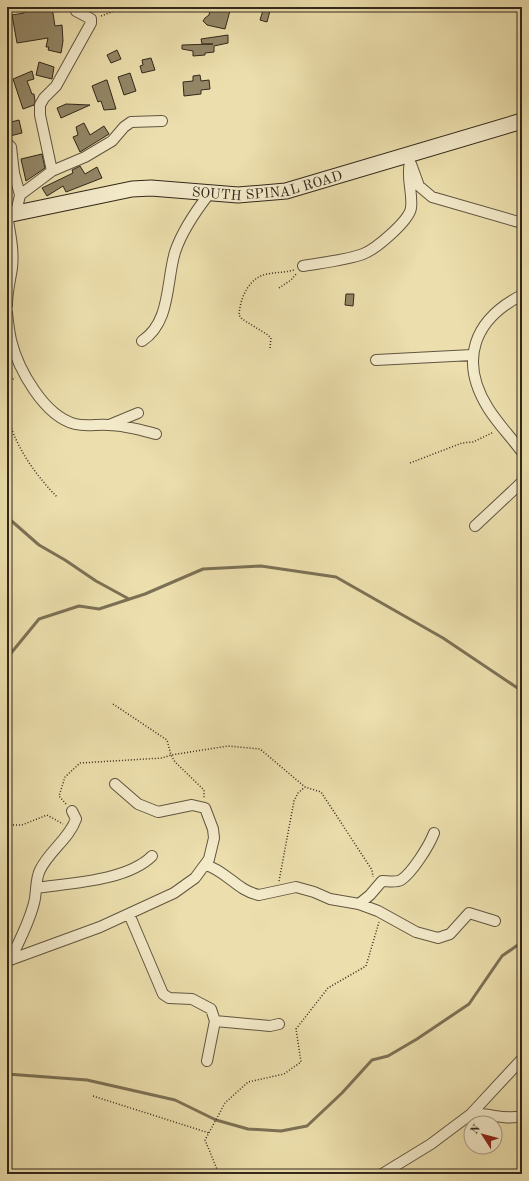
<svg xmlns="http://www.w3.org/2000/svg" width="529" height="1181" font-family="'Old Standard TT',serif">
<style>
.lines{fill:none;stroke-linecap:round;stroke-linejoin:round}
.stream{stroke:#7c7155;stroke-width:3}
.building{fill:#938767;stroke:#33281b}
.street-casing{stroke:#615640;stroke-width:12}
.secondary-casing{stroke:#33281b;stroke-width:17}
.path{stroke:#33281b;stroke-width:1.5;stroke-dasharray:1 2;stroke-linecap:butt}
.street{stroke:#f3eaca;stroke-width:10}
.secondary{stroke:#f3eaca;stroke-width:15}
.labels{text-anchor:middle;stroke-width:3;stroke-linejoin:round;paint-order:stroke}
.street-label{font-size:14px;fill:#33281b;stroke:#f3eaca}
</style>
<rect width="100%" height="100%" fill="#ecdfad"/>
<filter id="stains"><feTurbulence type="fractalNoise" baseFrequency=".005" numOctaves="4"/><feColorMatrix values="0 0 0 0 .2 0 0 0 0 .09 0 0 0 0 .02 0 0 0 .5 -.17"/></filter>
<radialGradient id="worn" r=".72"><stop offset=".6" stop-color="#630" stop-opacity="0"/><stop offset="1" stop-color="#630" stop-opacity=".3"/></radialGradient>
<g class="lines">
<!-- stream -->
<path class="stream" d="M7,517L39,545L65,560L96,581L129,599
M7,658L39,619L79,606L99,609L145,594L203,569L261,566L336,577L443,638L522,691
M7,1074L87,1080L175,1100L216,1120L248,1129L281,1131L307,1126L342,1093L372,1060L388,1056L417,1039L469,1004L502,956L522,942"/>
</g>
<!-- building -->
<path class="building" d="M24,7H52L55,26L62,25L63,41L61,53L48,50L49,47H46L48,38L17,43L12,15L24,13Z
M211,7H231L225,29L207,25L203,21L205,18L209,15Z
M264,7H271L267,22L260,20Z
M228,35V43L214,46V52L205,53V55L193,56V51L182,49V45L213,44H202L201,39Z
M117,50L121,59L111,63L107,55Z
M151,58L155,70L142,73L140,66L143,65L142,60Z
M39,62L54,67L52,79L36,75Z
M32,71L34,79L27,81L32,94H34L35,101L34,105L23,109L13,79Z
M130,73L136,91L124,95L118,77Z
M200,75L201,81L209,80L210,89L201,90V94L184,96L183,82L193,81V76Z
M106,80H107L116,109L104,110L101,101L98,102L92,86Z
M66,104L90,105L61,118L57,108Z
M19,120L22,133L10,136L7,123Z
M84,123L90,135L104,126L109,134L80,152L73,137L78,135L76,127Z
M42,154L45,168L26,181L21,159Z
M80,166L85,174L97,167L102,178L66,192L63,186L47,196L42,188L73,173L72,170Z
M346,294H354L353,306L345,305Z"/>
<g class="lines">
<!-- street casing -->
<g class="street-casing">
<path id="street" d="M7,143L11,147L14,173L20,195L16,213
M411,164L419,186L432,197L522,223
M52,171L40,115V105L44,98L56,86L91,23V19L76,11
M20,195L52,171L85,157L112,141L124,127L131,122L162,121
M303,266C320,263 347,260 363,254C376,249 409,221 411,208C413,192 406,178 410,162
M522,295C473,320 459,361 488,408C498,424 511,437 522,452
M7,305C7,292 10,281 12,268C14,250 10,233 7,215
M7,313C8,322 9,331 11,340C18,369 44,416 75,424C87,427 97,424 108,425C124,425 141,430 156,434
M142,341C171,322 166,282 175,252C182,231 195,212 209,194
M376,360L472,355
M109,425L138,413
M475,526L522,482
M206,865C226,871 238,891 259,895L296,887L314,892L330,899L359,904L378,911L416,932L438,938L450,934L469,913L495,921
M36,888C70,883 127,881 152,856
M359,904L370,895L382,881C388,881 395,883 401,880C412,873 429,846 434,833
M129,914L163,994L169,998L192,999L211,1009L215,1021L207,1061
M10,960C19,942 29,923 34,903C37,892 35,880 40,870C49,851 69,839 76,819L72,811
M7,961L100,927L174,893L195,878L209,859L214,838L213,829L205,808L192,805L158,812L138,804L115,784
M215,1021L270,1026L279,1024
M471,1114L522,1059
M382,1174L431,1144L471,1114C488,1112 504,1121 522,1116"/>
</g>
<!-- secondary casing -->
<g class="secondary-casing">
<g id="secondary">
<path id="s1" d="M7,215L132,189L151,188L238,195L286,191L522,121"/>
</g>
</g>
<!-- path -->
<path class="path" d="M187,7L200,10
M101,16L125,7
M279,288L291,280L297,273
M270,348L271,338L268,335L242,319L239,315C240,300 247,281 263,275C273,272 284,273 294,270
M7,396L11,381L15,377
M7,414C15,446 34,473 57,497
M410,463L462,443L473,442L494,432
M113,704L167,740L171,755L175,762L204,790V799
M66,804L59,796L65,777L80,763L162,758L171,755L228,746L260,749L305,787L321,792L372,870L373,877
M7,825H22L47,815L63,824
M279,881L294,801L298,793L305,787
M93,1096L209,1133
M219,1174L205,1140L225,1103L248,1082L284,1074L301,1062L296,1029L328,988L366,966L379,922"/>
<!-- street -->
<use href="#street" class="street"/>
<!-- secondary -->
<use href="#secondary" class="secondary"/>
</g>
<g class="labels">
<!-- street labels -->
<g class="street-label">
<text dy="5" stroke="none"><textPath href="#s1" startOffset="264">SOUTH SPINAL ROAD</textPath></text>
</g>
</g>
<!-- margin -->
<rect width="529" height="1181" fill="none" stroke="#ecdfad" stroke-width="24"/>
<rect x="8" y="8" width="513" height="1165" fill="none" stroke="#33281b" stroke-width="2"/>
<rect x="12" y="12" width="505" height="1157" fill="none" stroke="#33281b"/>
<!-- north arrow -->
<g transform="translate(483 1135) rotate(306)"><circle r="19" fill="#f3eaca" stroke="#a69c84"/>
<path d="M0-3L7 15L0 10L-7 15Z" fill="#8f2418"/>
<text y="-6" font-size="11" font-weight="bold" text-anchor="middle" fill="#33281b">N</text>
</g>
<rect width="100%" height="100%" filter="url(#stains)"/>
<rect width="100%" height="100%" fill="url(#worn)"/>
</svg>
